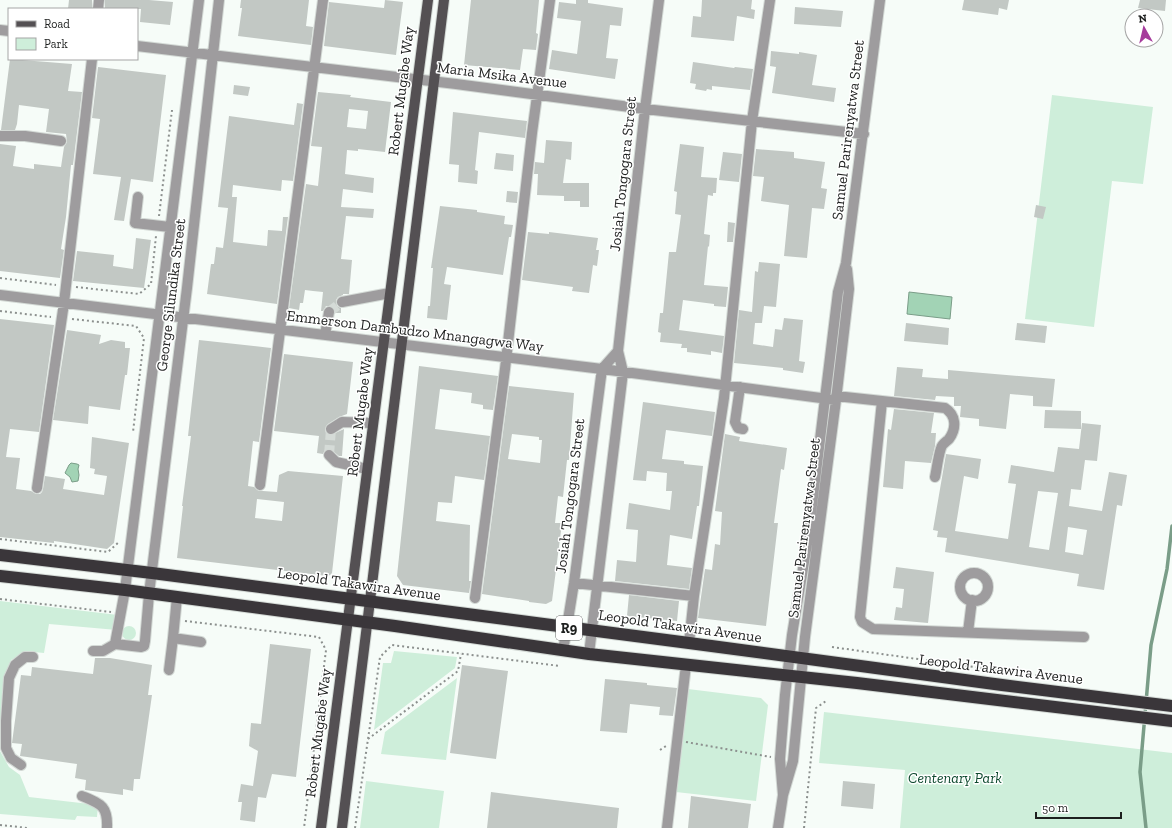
<svg xmlns="http://www.w3.org/2000/svg" width="1172" height="828" font-family="'Zilla Slab',serif">
<style>
.green{fill:#ceeeda}
.water{fill:#a2d3b5;stroke:#7a9d88}
.lines{fill:none;stroke-linecap:round;stroke-linejoin:round}
.stream{stroke:#7a9d88;stroke-width:3.5}
.building{fill:#c2c8c4;fill-rule:evenodd}
.minor-tunnel{stroke:#d5dbd7;stroke-width:10;stroke-dasharray:10 5;stroke-linecap:butt}
.minor-casing{stroke:#d3d9d5;stroke-width:12}
.major-casing{stroke:#d3d9d5;stroke-width:12}
.highway-casing{stroke:#d3d9d5;stroke-width:14}
.path{stroke:#8c908e;stroke-width:2;stroke-dasharray:2 3;stroke-linecap:butt}
.minor{stroke:#9e9c9e;stroke-width:10}
.major{stroke:#545053;stroke-width:10}
.highway{stroke:#3a363a;stroke-width:12}
.labels{text-anchor:middle;stroke-width:3;stroke-linejoin:round;paint-order:stroke}
.shield{fill:#fff;stroke:#616262;stroke-width:1}
.shield-label{font-size:14px;font-weight:bold;fill:#1d1f1e}
.street-label{font-size:15px;fill:#1d1f1e;stroke:#fff}
.park-label{font-size:15px;font-style:italic;fill:#0c482d;stroke:#fff}
</style>
<rect width="100%" height="100%" fill="#f6fcf8"/>
<!-- green -->
<path class="green" d="M1052,95L1153,107L1143,184L1112,181L1094,327L1025,319Z
M0,601L118,615L117,630L49,624L44,653L34,652L33,656L23,654L11,660L6,678L0,731Z
M122 633a7 7 0 1 1 14 0a7 7 0 1 1-14 0Z
M394,651L457,657L455,668L374,730L383,663H391Z
M457,678L446,760L381,754L385,732Z
M688,689L761,698L768,705L756,801L676,792Z
M824,712L1172,753V828H900L905,770L819,763Z
M0,751L9,767L20,775L29,797L98,805L97,817L77,816L75,820L0,814Z
M366,781L444,791L439,828H360Z"/>
<!-- water -->
<path class="water" d="M909,292L952,297L950,319L907,314Z
M71,463L77,464L79,465L78,469L79,475L78,481L72,482L70,477L65,473L69,465Z"/>
<g class="lines">
<!-- stream -->
<path class="stream" d="M1146,828L1140,772L1151,645L1167,569L1172,526"/>
</g>
<!-- building -->
<path class="building" d="M69,0H92V9H68Z
M105,0H149L173,2L170,25L140,22L141,9H105Z
M241,0H309L306,26L313,27L311,45L238,36L242,8H240Z
M385,0L403,2L396,55L324,46L329,2L384,8Z
M471,0H539L536,33L538,34L536,50L523,49L520,70L464,65Z
M576,0H588V3L623,8L621,26L610,25L606,58L618,59L615,79L549,69L552,50L577,54L581,21L557,18L559,2L576,4Z
M702,0H752L751,9L755,10L754,19L737,16L734,41L691,37L693,16L701,17Z
M964,0H1009L1007,10L999,8L998,15L962,10Z
M1140,0H1166L1165,11L1138,8Z
M795,7L843,11L841,27L794,24Z
M771,51L799,54V52L817,55L812,85L836,88L834,102L772,93L776,67L770,66Z
M10,59L72,64L68,91L82,92L73,165H71L66,217L61,249L64,250L60,278L0,271V144L16,146L13,166L34,169V164L61,167L64,147L67,142L66,134L46,132L49,109L19,105L17,124L15,130H1Z
M693,62L734,68L735,67L753,69L750,90L712,86V90L707,89L706,91L695,89L696,84L690,83Z
M98,67L166,75L153,182L131,179L124,221L114,220L121,177L93,174L100,119L92,118Z
M234,85L250,87L248,96L233,94Z
M318,92L351,95L350,97L391,102L385,152L358,149V151L347,150L345,174L374,178L373,193L343,189L341,207L374,209L373,218L346,216L341,259L352,260L349,294H343V295L338,297L336,300L337,306L341,308V313H335L333,307L330,306H326L323,311H321L323,292L313,291L305,290L303,303H300L299,310L289,308L306,184L318,186L322,147L311,146ZM349,109L368,111L366,129L347,127Z
M297,103L303,104L293,181L282,180L281,191L233,185L232,197H237L233,242L267,246L268,230L282,231L283,217H288L277,304L207,294L211,264H214L216,247L223,248L225,233L228,208L218,207L229,116L294,125Z
M453,112L527,121L525,138L479,132L475,170L478,171L477,184L458,182L459,165L449,164Z
M546,140L572,142L571,160L566,159L563,183H589V207H580V201H564V196L537,195L538,174H534L535,162L544,163Z
M680,144L704,147L701,177L717,178L716,193H713V196L708,195L704,234L710,235L709,247L708,246L704,285L728,287L726,307L714,306V304L683,300L679,330L724,336L722,353L711,351V355L687,352V348H681L682,344L660,342L661,333L658,332L660,313H663L669,252H676L681,215L675,214L677,192L674,191Z
M756,149L794,152V158L825,162L821,188L827,189L824,209L812,208L807,258L784,256L789,205L761,201L764,177L753,176Z
M723,152L742,154L739,182L719,180Z
M496,153L514,155L513,171L494,169Z
M507,191L518,192L517,203L506,202Z
M1036,205L1046,207L1043,219L1034,217Z
M440,206L477,210V212L505,216L504,224L513,225L511,237H509L503,275L447,267L444,284L451,285L447,320L427,318L428,306H430L433,268H431Z
M728,222L735,223L733,242H727Z
M528,232L549,234V232L598,238L596,250H599L597,266L593,265L589,293L572,291L573,287L522,280Z
M136,238L151,240L144,288L73,281L77,251L114,255L113,266L133,269Z
M759,262L780,264L776,307L764,306L762,323H755L753,344L773,347L775,329L782,330L784,318L803,320L799,361L805,362L803,373L783,370V368L734,363L739,310L752,312L755,271L758,272Z
M0,319L54,325L39,432L10,429L6,457L20,458L16,489L31,491L36,494H40L42,492L43,489L45,476L65,479L63,489L104,495L107,476L94,474L95,469L90,468L92,437L129,443L114,543L107,549L54,541V543L0,537Z
M906,323L949,328L948,345L904,341Z
M1017,323L1047,326L1045,343L1015,340Z
M67,330L101,335L99,344L111,340L125,342V348H130L127,375H125L120,410L89,406L88,424L53,420Z
M199,340L271,348L259,442L253,441L248,486L254,487L259,491H263L277,492L279,475L288,471L343,476L332,573L330,575L328,576L177,558L183,506H182L191,436H188ZM257,499L284,502L282,521L255,518Z
M284,354L353,362L347,414L339,417L328,424L325,429L326,433L331,435L344,429L342,456H339L330,449L325,450L323,454L317,453L319,436L274,431Z
M419,366L498,376L493,410L483,409V405L471,403L472,393L440,389L435,429L490,436L484,480L455,476L452,503L438,502L436,521L470,525L469,581H471L469,593L403,585L397,576Z
M897,367L923,369L922,377L948,379V370L1055,379L1052,407L1033,406V396L1010,394L1006,429L979,426V419L960,417L961,406H954V397L936,396L935,400L894,396Z
M509,386L574,393L569,460H567L563,497L558,496L555,523H562L552,601L546,604L529,602V601L482,594ZM512,434L539,437V440H542L540,463L508,459Z
M643,402L715,412L712,436L666,430L662,459L684,461V464L703,466L699,506H697L692,539L670,535L667,565L692,568L689,589L615,581L617,560L636,562L638,530L626,529L629,503L670,510L672,491H666L667,473L647,471L646,481L633,480Z
M894,409L934,413L931,433H936L935,446L931,463L905,461L903,489L883,487L888,429L891,430Z
M1045,410L1081,411V429L1044,428Z
M1082,423L1101,425L1097,461L1085,460L1081,490L1071,489L1069,506L1102,511L1109,472L1127,475L1122,506L1117,505L1104,590L1077,586L1079,574L945,552L947,538L937,537L938,531L933,530L946,454L981,459L978,479L964,476L955,531L1008,539L1016,484L1008,483L1011,465L1054,472L1058,447L1079,449ZM1038,491L1058,493L1049,550L1029,547ZM1068,527L1087,530L1083,555L1065,552Z
M725,434L740,437L739,441L787,448L784,470L781,469L774,523H778L766,626L698,618L705,569L712,570L715,544L720,545L722,512L715,511Z
M896,567L934,572L928,623L894,620L896,607L902,608L904,589L893,588Z
M629,595L679,601L677,621L627,616Z
M270,644L311,649L296,777L272,774L266,798L258,797L255,822L240,820L242,802H238L241,784L253,786L258,751L249,746L251,723L261,724Z
M95,658H110L152,665L148,695H152L140,779H134L133,791L123,789V795L85,790L86,780L75,778L77,764L20,756L22,744L12,743L21,675L31,676L32,667L93,674Z
M462,665L508,671L496,759L450,753Z
M605,679L647,683V685L677,688L673,716L659,715L660,707L630,704L627,733L600,731Z
M843,781L875,784L873,809L841,806Z
M491,792L619,808L617,828H487Z
M691,796L751,804L748,828H688Z"/>
<g class="lines">
<!-- minor-tunnel -->
<path class="minor-tunnel" d="M329,312L342,302
M329,455L331,429"/>
<!-- minor casing -->
<g class="minor-casing">
<path id="minor" d="M98,9L99,0
M0,30L9,31
M137,46L456,84L645,109L864,134
M0,136H25L61,141
M138,197L135,223L170,227
M0,295L602,369L836,400
M342,302L390,293
M325,335L329,312
M740,387L735,422L738,428L743,429
M836,396L882,401L860,617L862,622L873,629L1084,637
M882,401L945,408C956,415 957,428 949,439C946,442 942,444 941,448C938,457 937,468 935,477
M331,429L342,422L373,423
M329,455L336,462L367,469
M260,485L323,0
M37,488L64,303L92,59
M960 587a14 14 0 1 1 28 0a14 14 0 1 1-28 0Z
M574,583L694,596
M475,598L505,369L532,133L550,0
M968,632L972,600
M173,638L177,597
M689,643L694,596L724,398L752,121L770,0
M115,644L141,647L144,646L145,641L149,594L187,288L219,0
M93,651H103L115,644L125,590L199,0
M563,651L574,583L602,369L618,351
M589,654L623,372L618,351L645,109L659,0
M169,670L173,638L201,642
M21,765L11,758L6,748V721L9,678L15,665L25,657H33
M783,795L780,759L785,695L792,635L808,538L838,292L846,263L880,0
M82,796C101,804 108,806 107,828
M667,828L686,665
M778,828L783,795L793,761L805,637L836,400L849,289L847,269"/>
</g>
<!-- major casing -->
<g class="major-casing">
<path id="major" d="M321,828L428,0
M342,828L444,0"/>
</g>
<!-- highway casing -->
<g class="highway-casing">
<path id="highway" d="M0,555L152,573L689,643L1002,685L1172,706
M0,576L125,590L395,626L589,654L857,683L1172,721"/>
</g>
<!-- path -->
<path class="path" d="M159,216L172,110
M0,278L56,285
M76,287L139,294L151,284L156,236
M0,311L51,317
M72,319L136,326L144,338L133,432
M0,539L108,552L120,541
M0,599L111,612
M185,621L319,637L326,650L304,828
M832,647L1067,680
M368,739L458,671L461,654
M686,742L771,757
M660,750L666,746
M0,825L28,828
M355,828L380,657L392,645L560,666
M804,828L816,708L826,701"/>
<!-- minor -->
<use href="#minor" class="minor"/>
<!-- major -->
<use href="#major" class="major"/>
<!-- highway -->
<use href="#highway" class="highway"/>
</g>
<g class="labels">
<!-- shield labels -->
<rect class="shield" x="556" y="616" width="26" height="24" rx="3"/>
<g class="shield-label">
<text x="569" y="633">R9</text>
</g>
<!-- street labels -->
<g class="street-label">
<text transform="translate(502 75) rotate(7)" y="5">Maria Msika Avenue</text>
<text transform="translate(401 91) rotate(-83)" y="5">Robert Mugabe Way</text>
<text transform="translate(848 130) rotate(-83)" y="5">Samuel Parirenyatwa Street</text>
<text transform="translate(623 174) rotate(-84)" y="5">Josiah Tongogara Street</text>
<text transform="translate(171 295) rotate(-83)" y="5">George Silundika Street</text>
<text transform="translate(415 331) rotate(7)" y="5">Emmerson Dambudzo Mnangagwa Way</text>
<text transform="translate(360 412) rotate(-83)" y="5">Robert Mugabe Way</text>
<text transform="translate(570 496) rotate(-83)" y="5">Josiah Tongogara Street</text>
<text transform="translate(804 528) rotate(-83)" y="5">Samuel Parirenyatwa Street</text>
<text transform="translate(359 584) rotate(8)" y="5">Leopold Takawira Avenue</text>
<text transform="translate(680 626) rotate(8)" y="5">Leopold Takawira Avenue</text>
<text transform="translate(1001 669) rotate(7)" y="5">Leopold Takawira Avenue</text>
<text transform="translate(318 733) rotate(-83)" y="5">Robert Mugabe Way</text>
</g>
<!-- park labels -->
<g class="park-label">
<text x="955" y="783">Centenary Park</text>
</g>
</g>
<!-- legend -->
<rect x="8" y="8" width="130" height="52" fill="#ffffff" stroke="#a5a5a5"/>
<rect x="16" y="21" width="20" height="6" fill="#545053" stroke="#a5a5a5"/>
<text x="44" y="28" font-size="12" fill="#1d1f1e">Road</text>
<rect x="16" y="38" width="20" height="12" fill="#ceeeda" stroke="#a5a5a5"/>
<text x="44" y="48" font-size="12" fill="#1d1f1e">Park</text>
<!-- north arrow -->
<g transform="translate(1144 28) rotate(352)"><circle r="19" fill="#ffffff" stroke="#a5a5a5"/>
<path d="M0-3L7 15L0 10L-7 15Z" fill="#a63b9c"/>
<text y="-6" font-size="11" font-weight="bold" text-anchor="middle" fill="#1d1f1e">N</text>
</g>
<!-- scale -->
<path d="M1036 812v6h85v-6" fill="none" stroke="#1d1f1e" stroke-width="2"/>
<text x="1042" y="812" font-size="12" fill="#1d1f1e" stroke="#ffffff" stroke-width="3" paint-order="stroke">50 m</text>
</svg>
